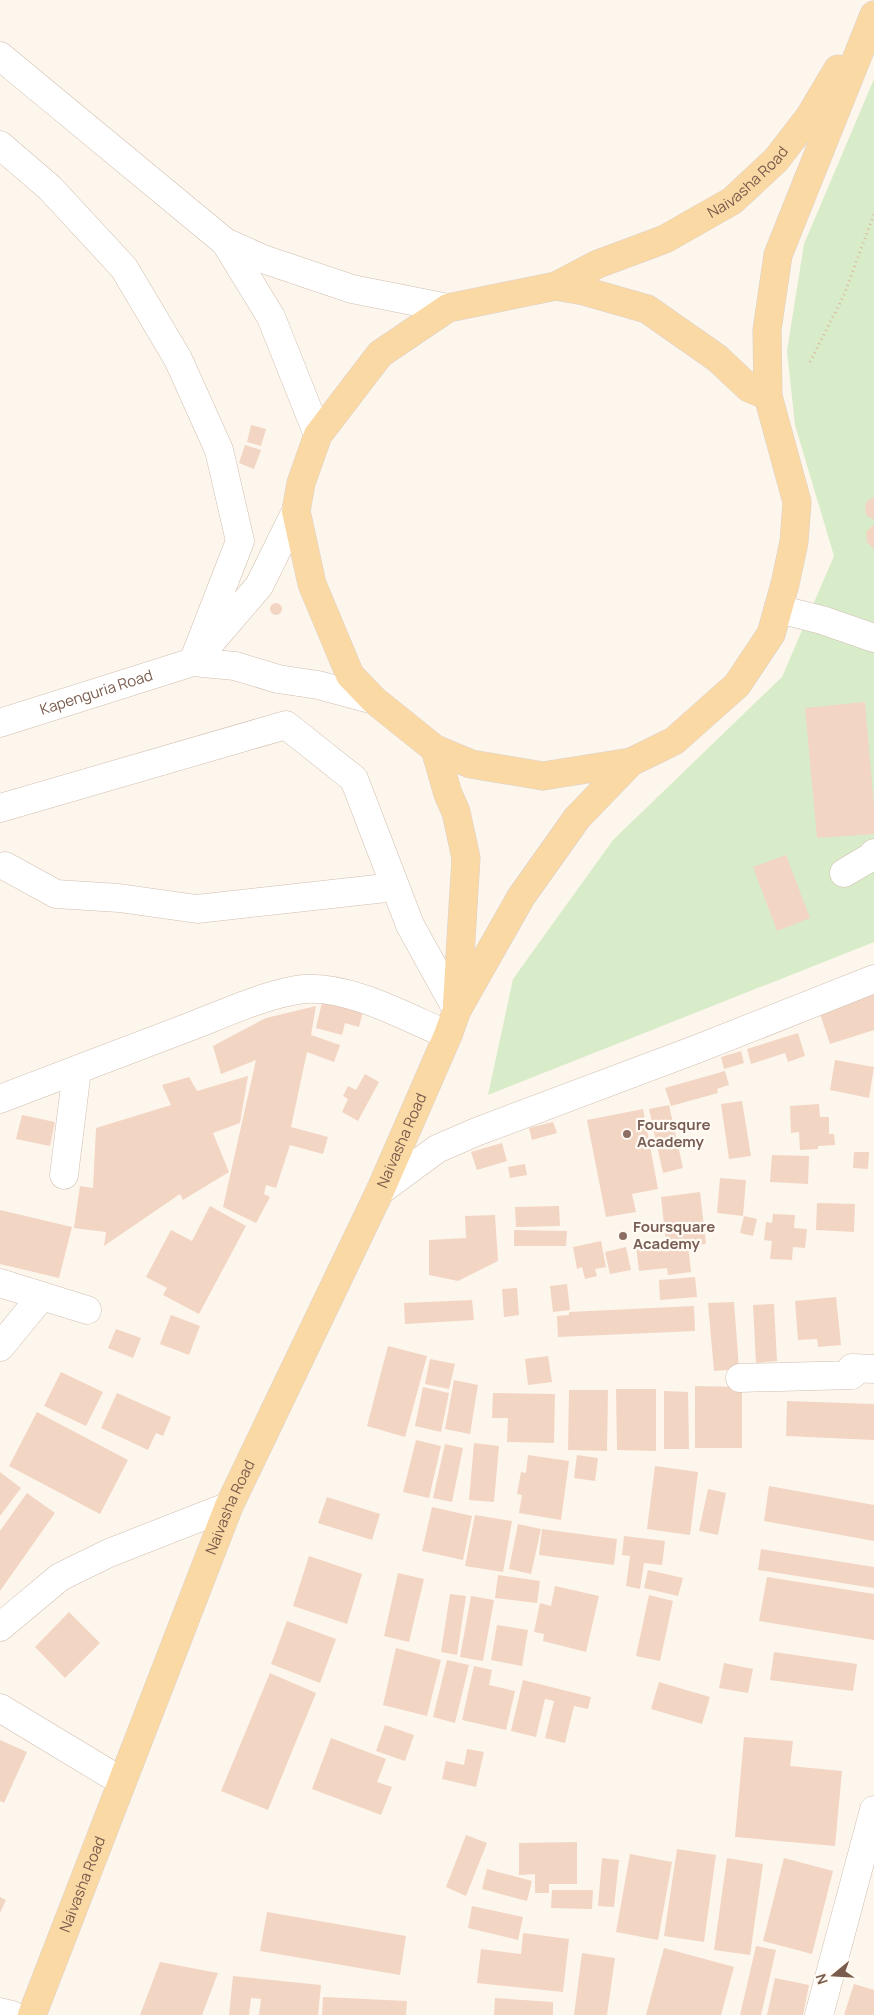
<svg xmlns="http://www.w3.org/2000/svg" width="874" height="2015" font-family="Manrope,sans-serif">
<style>
.green{fill:#d8ecc9}
.building{fill:#f3d5c3}
.lines{fill:none;stroke-linecap:round;stroke-linejoin:round}
.minor-casing{stroke:#d1beb0;stroke-width:29}
.major-casing{stroke:#dad1cd;stroke-width:29}
.path{stroke:#d9b8a5;stroke-width:3;stroke-dasharray:1 4;stroke-linecap:butt}
.minor{stroke:#fff;stroke-width:28}
.major{stroke:#fbd9a5;stroke-width:28}
.education-dot{fill:#8d6e63;stroke:#fffaf3;stroke-width:2}
.labels{text-anchor:middle;stroke-width:4.5;stroke-linejoin:round;paint-order:stroke}
.street-label{font-size:15px;fill:#7a5c4d;stroke:#fffaf3}
.education-label{font-size:15px;font-weight:bold;fill:#785e54;stroke:#fffaf3;text-anchor:start}
</style>
<rect width="100%" height="100%" fill="#fdf6ec"/>
<!-- green -->
<path class="green" d="M874,79V942L488,1095L513,979L613,840L782,677L834,556L795,425L787,351L804,244Z"/>
<!-- building -->
<path class="building" d="M251,425L266,429L261,446L247,442Z
M245,445L261,450L254,469L239,463Z
M874,497V520L866,515L865,508L867,501Z
M873,525H874V549L867,542L866,532Z
M270 609a6 6 0 1 1 12 0a6 6 0 1 1-12 0Z
M865,702L874,807V834L817,838L805,708Z
M786,855L810,918L777,931L753,867Z
M874,993V1030L830,1044L819,1011Z
M322,1002L363,1012L359,1027L345,1023L342,1035L316,1028Z
M316,1006L311,1035L340,1045L334,1062L307,1052L291,1127L328,1137L323,1154L290,1145L276,1188L266,1185L264,1194L270,1197L256,1223L223,1207L256,1060L221,1074L213,1046L266,1018Z
M798,1033L805,1056L788,1062L785,1053L751,1064L747,1049Z
M741,1051L744,1063L724,1069L721,1057Z
M835,1060L874,1067L869,1098L830,1090Z
M725,1071L729,1085L717,1089L718,1093L671,1106L665,1088Z
M365,1074L379,1082L358,1121L342,1112L348,1099L343,1096L348,1086L356,1090Z
M248,1076L240,1123L213,1133L229,1172L183,1200L180,1194L104,1246L106,1232L74,1228L80,1186L93,1188L96,1128L171,1105L162,1085L189,1077L197,1091Z
M742,1101L751,1156L729,1159L721,1104Z
M819,1104L820,1117H829V1134H834L835,1145L818,1146V1149L800,1150L799,1132L791,1133L790,1106Z
M669,1105L683,1168L663,1173L649,1109Z
M643,1109L658,1189L632,1194L636,1212L606,1217L587,1120Z
M22,1115L55,1122L50,1146L16,1139Z
M553,1122L557,1133L532,1140L529,1128Z
M502,1143L507,1161L477,1170L471,1152Z
M854,1152H869L868,1169L853,1168Z
M772,1155L809,1156L808,1184L770,1182Z
M525,1164L527,1175L510,1178L508,1167Z
M720,1178L746,1180L743,1216L717,1213Z
M700,1192L706,1244L688,1245L691,1272L668,1275L667,1268L639,1271L636,1246L666,1242L661,1197Z
M817,1203L855,1204L854,1232L816,1230Z
M210,1206L246,1226L199,1314L163,1295L167,1288L146,1277L171,1230L192,1241Z
M559,1206L560,1226L516,1227L515,1207Z
M0,1210L72,1227L59,1278L0,1264Z
M773,1214L795,1215L794,1228L807,1229L805,1248L793,1247L792,1260L770,1259L772,1241L764,1240L766,1222L772,1223Z
M495,1215L498,1261L458,1281L429,1275V1240L466,1238L465,1216Z
M744,1216L757,1219L753,1236L740,1233Z
M514,1230L567,1231L566,1246H514Z
M601,1241L606,1267L595,1269L597,1276L585,1279L582,1267L577,1269L573,1247Z
M626,1247L631,1270L610,1274L605,1252Z
M695,1277L697,1297L660,1300L659,1280Z
M567,1284L570,1310L553,1312L550,1286Z
M517,1288L519,1315L504,1317L502,1289Z
M836,1297L841,1345L818,1347L817,1339L798,1340L795,1301Z
M472,1300L474,1320L405,1324L404,1303Z
M734,1302L739,1369L714,1371L708,1303Z
M774,1304L777,1361L756,1363L753,1305Z
M694,1306L695,1331L558,1337L557,1316L569,1315V1312Z
M171,1315L200,1326L189,1355L160,1344Z
M116,1329L141,1338L133,1358L108,1348Z
M388,1346L427,1356L405,1437L367,1426Z
M548,1356L552,1382L528,1385L525,1359Z
M430,1359L455,1364L449,1389L425,1384Z
M61,1372L103,1392L86,1426L44,1406Z
M454,1380L478,1385L470,1434L445,1429Z
M695,1386L742,1387V1448H695Z
M423,1387L449,1393L441,1432L415,1426Z
M616,1389H656V1451L617,1450Z
M569,1390H608L607,1451L568,1450Z
M664,1391L688,1392L689,1449H664Z
M117,1393L171,1417L163,1436L156,1433L148,1450L101,1428Z
M493,1393L555,1394L554,1443L507,1442L508,1418H492Z
M787,1401L874,1404V1440L786,1436Z
M37,1412L128,1460L100,1514L9,1466Z
M416,1440L441,1446L429,1498L403,1492Z
M474,1443L499,1446L494,1502L469,1500Z
M445,1444L463,1448L452,1502L433,1498Z
M528,1455L569,1461L561,1520L519,1513L522,1495L517,1494L521,1472L526,1473Z
M577,1455L598,1458L595,1481L574,1478Z
M655,1466L698,1472L690,1535L647,1529Z
M0,1472L21,1488L0,1516Z
M769,1486L874,1505V1541L764,1521Z
M708,1489L726,1493L718,1535L699,1531Z
M27,1493L55,1513L0,1591V1531Z
M327,1497L380,1514L372,1540L318,1523Z
M432,1507L472,1516L463,1560L422,1551Z
M475,1515L512,1521L503,1572L465,1566Z
M518,1524L541,1529L531,1574L509,1569Z
M542,1529L617,1539L614,1565L539,1555Z
M624,1536L665,1541L662,1565L644,1563L640,1589L626,1586L630,1556L622,1555Z
M761,1549L874,1567V1588L758,1570Z
M309,1556L362,1574L347,1624L293,1606Z
M648,1570L683,1578L678,1596L644,1588Z
M398,1573L424,1579L409,1642L384,1636Z
M498,1575L540,1581L537,1603L495,1598Z
M767,1577L874,1594V1640L759,1621Z
M555,1586L599,1596L586,1652L543,1641L544,1634L534,1632L540,1603L551,1606Z
M450,1594L466,1596L457,1655L441,1652Z
M649,1595L673,1601L660,1661L636,1656Z
M471,1596L494,1600L483,1661L460,1657Z
M69,1612L100,1643L65,1678L35,1647Z
M287,1621L336,1639L320,1683L271,1664Z
M497,1625L528,1630L522,1666L491,1660Z
M396,1648L441,1660L427,1716L383,1705Z
M774,1652L857,1664L853,1691L770,1680Z
M447,1660L469,1665L455,1723L433,1717Z
M724,1663L753,1669L748,1693L719,1688Z
M474,1666L492,1670L489,1685L515,1691L506,1730L462,1720Z
M270,1673L316,1693L268,1810L221,1791Z
M523,1680L591,1697L588,1709L574,1706L565,1743L545,1738L554,1701L545,1699L536,1737L511,1731Z
M659,1682L710,1697L702,1724L651,1709Z
M385,1725L414,1735L405,1761L376,1751Z
M744,1737L793,1741L790,1766L842,1771L835,1846L735,1837Z
M331,1738L386,1759L377,1782L392,1787L381,1815L312,1789Z
M0,1740L27,1752L4,1803L0,1801Z
M467,1749L484,1752L476,1787L442,1779L446,1761L464,1765Z
M466,1835L487,1843L466,1896L446,1887Z
M577,1842V1884H549V1893H535V1874L519,1875V1843Z
M677,1849L716,1855L704,1942L664,1936Z
M630,1854L672,1862L658,1940L616,1932Z
M602,1858L619,1860L614,1907L598,1906Z
M727,1858L763,1864L750,1955L714,1950Z
M784,1858L833,1871L812,1954L763,1941Z
M487,1869L532,1881L527,1901L482,1889Z
M552,1890H593L592,1909L551,1908Z
M0,1897L6,1900L0,1913Z
M472,1906L523,1917L518,1940L468,1928Z
M267,1912L406,1936L400,1975L260,1951Z
M523,1933L569,1939L563,1992L477,1983L481,1949L521,1954Z
M756,1946L776,1950L761,2015H740Z
M664,1948L734,1967L721,2015H646Z
M582,1953L615,1958L607,2015H574Z
M160,1962L218,1973L202,2015H140Z
M233,1976L321,1985L318,2015H259L261,1999L251,1998L249,2015H229Z
M775,1978L809,1985L803,2015H767Z
M854,1984L874,1990V2015H844Z
M323,1997L407,2001L406,2015H322Z
M495,1998L553,2002V2015H494Z"/>
<g class="lines">
<!-- minor casing -->
<g class="minor-casing">
<g id="minor">
<path d="M0,56L225,242L263,259L352,289L448,308"/>
<path d="M0,145L50,188L124,268L178,359L219,450L240,541L193,662"/>
<path d="M225,242L271,317L318,435"/>
<path d="M778,609L822,620L874,638"/>
<path d="M204,650L259,586L296,511"/>
<path id="s1" d="M0,723L193,662L235,666L278,679L318,685L374,700"/>
<path d="M0,808L286,725L354,779L410,925L457,1010"/>
<path d="M5,866L56,894L119,898L197,909L395,887"/>
<path d="M844,873L871,857L874,853"/>
<path d="M0,1099C63,1075 126,1051 189,1027C223,1014 268,993 304,989C349,985 408,1018 448,1035"/>
<path d="M64,1175L77,1070"/>
<path d="M380,1191L437,1149L476,1132L697,1049L874,979"/>
<path d="M0,1283L87,1310"/>
<path d="M0,1347L41,1297"/>
<path d="M740,1378L852,1375V1368L874,1369"/>
<path d="M0,1627L60,1577L109,1553L229,1506"/>
<path d="M0,1708L121,1781"/>
<path d="M0,2012L12,2015"/>
<path d="M819,2015L874,1810"/>
</g>
</g>
<!-- major casing -->
<g class="major-casing">
<g id="major">
<path id="s2" d="M556,286L598,264L665,239L732,201L776,160L810,116L838,69"/>
<path d="M768,396L749,388L717,358L647,309L584,291L556,286L448,308L380,354L318,435L301,483L296,511L312,584L350,675L374,700L435,749L471,764L543,776L631,762L674,741L737,685L771,634L785,584L794,542L797,502L768,396L767,330L778,255L874,15"/>
<path d="M435,749L448,794L456,812L466,858L457,1004"/>
<path id="s3" d="M32,2015L229,1506L380,1191L448,1035L457,1010L521,897L577,818L631,762"/>
</g>
</g>
<!-- path -->
<path class="path" d="M810,362L844,295L874,214"/>
<!-- minor -->
<use href="#minor" class="minor"/>
<!-- major -->
<use href="#major" class="major"/>
</g>
<!-- markers -->
<g class="education-dot">
<circle cx="627" cy="1134" r="5"/>
<circle cx="623" cy="1236" r="5"/>
</g>
<g class="labels">
<!-- street labels -->
<g class="street-label">
<text dy="5" stroke="none"><textPath href="#s2" startOffset="220">Naivasha Road</textPath></text>
<text dy="5" stroke="none"><textPath href="#s1" startOffset="101">Kapenguria Road</textPath></text>
<text dy="5" stroke="none"><textPath href="#s3" startOffset="950">Naivasha Road</textPath></text>
<text dy="5" stroke="none"><textPath href="#s3" startOffset="545">Naivasha Road</textPath></text>
<text dy="5" stroke="none"><textPath href="#s3" startOffset="140">Naivasha Road</textPath></text>
</g>
<!-- education labels -->
<g class="education-label">
<text x="637" y="1130">Foursqure<tspan x="637" dy="17">Academy</tspan></text>
<text x="633" y="1232">Foursquare<tspan x="633" dy="17">Academy</tspan></text>
</g>
</g>
<!-- north arrow -->
<g transform="translate(834 1975) rotate(252)" stroke="#fffaf3" stroke-width="4" paint-order="stroke">
<path d="M0-4L9 19L0 12L-9 19Z" fill="#7a5c4d"/>
<text y="-8" font-size="14" font-weight="bold" text-anchor="middle" fill="#7a5c4d">N</text>
</g>
</svg>
